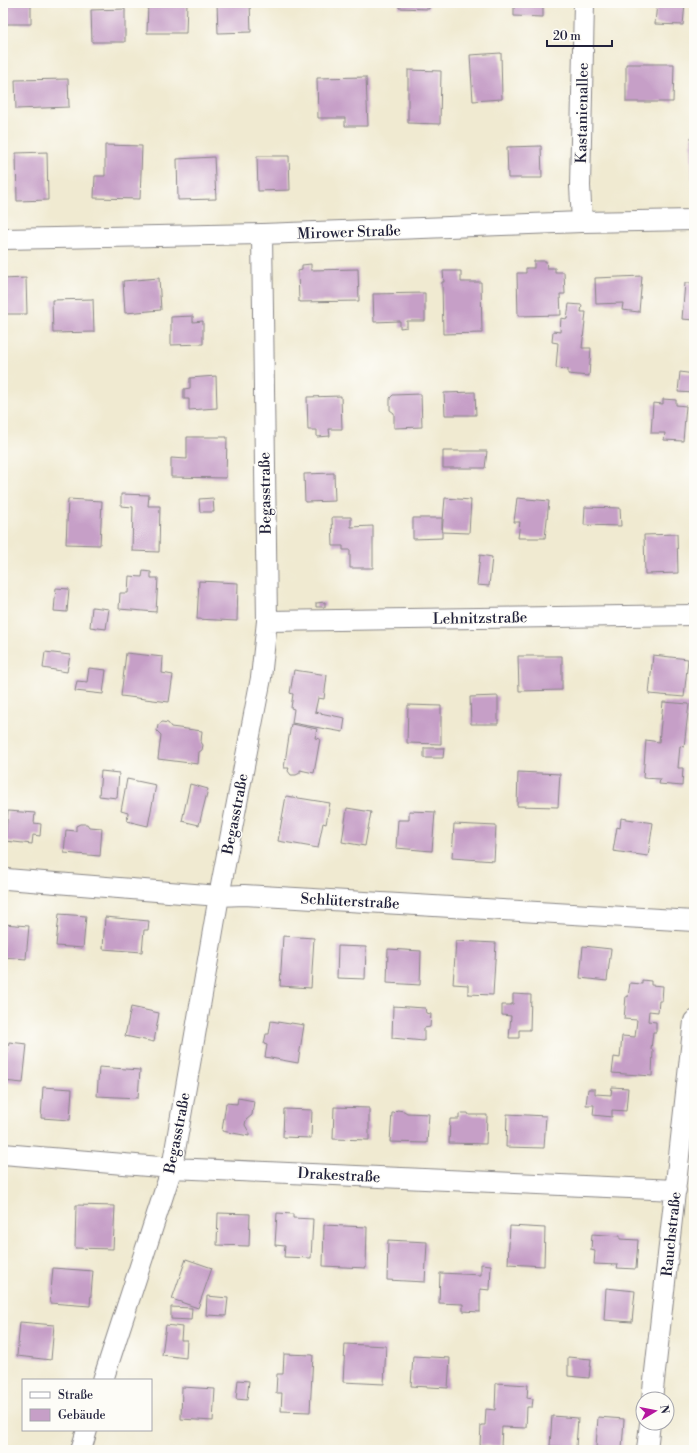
<svg xmlns="http://www.w3.org/2000/svg" width="697" height="1453" font-family="'Libre Bodoni',serif">
<style>
.building{fill:#c69fc7}
.lines{fill:none;stroke-linecap:round;stroke-linejoin:round}
.minor-casing{stroke:#898686;stroke-width:22}
.minor{stroke:#fff;stroke-width:20}
.labels{text-anchor:middle;stroke-width:3;stroke-linejoin:round;paint-order:stroke}
.street-label{font-size:15px;fill:#22223b;stroke:#fdfcf7}
</style>
<rect width="100%" height="100%" fill="#fdfcf7"/>
<filter id="ink" filterUnits="userSpaceOnUse"><feTurbulence type="fractalNoise" baseFrequency=".025" numOctaves="2"/><feDisplacementMap in="SourceGraphic" scale="8" xChannelSelector="R" yChannelSelector="G"/><feConvolveMatrix kernelMatrix="1 2 1 2 8 2 1 2 1" color-interpolation-filters="sRGB"/></filter>
<filter id="wash" filterUnits="userSpaceOnUse"><feTurbulence type="fractalNoise" baseFrequency=".012" numOctaves="4" result="noise"/><feDisplacementMap in="SourceGraphic" scale="16" xChannelSelector="R" yChannelSelector="G"/><feGaussianBlur stdDeviation="0.9" result="paint"/><feColorMatrix in="noise" values="0 0 0 0 0 0 0 0 0 0 0 0 0 0 0 0 0 1.4 0 .05"/><feComposite in="paint" operator="in"/></filter>
<g filter="url(#wash)">
<rect width="100%" height="100%" fill="#f0ead1"/>
<g id="blocks">
<!-- building -->
<path class="building" d="M3,3H31V24H3Z
M148,3H187L186,33H147Z
M217,3H250L251,32L218,33Z
M399,3H429V9L399,8Z
M514,3H543V17L514,16Z
M657,3H685L683,25L655,24Z
M125,9V42H92L91,10Z
M501,53L502,99L473,101L470,55Z
M626,64H674L673,102H626Z
M408,70L441,71L440,124L408,123Z
M366,77L368,126H345V118H318L317,78Z
M68,79L69,107L16,109L15,80Z
M691,137H694V179H692Z
M105,145L142,146L140,199L94,198L95,176H105Z
M541,146L542,178H508L507,147Z
M47,152L48,200L17,201L16,153Z
M257,156H289L290,190L258,191Z
M214,157L216,199L178,200L177,159Z
M534,261H546L547,268H555V272H564L565,294H560L561,315L518,316L517,273H526V268H534Z
M311,264V270L358,269L359,301L299,302L298,271L302,270V265Z
M443,271H461V282H481L482,333L443,334L442,282H444Z
M642,276L639,312L622,310L623,303L596,304L595,278Z
M26,278L27,314H3V279Z
M159,278L161,310L125,313L123,281Z
M685,283H694V320L682,319Z
M425,293V321H407V327L400,328V321L374,322L373,294Z
M93,299L94,332L53,333L52,300Z
M569,304L582,305L581,312H586L582,348H591L589,376L568,374V369L556,368L558,343L552,342L553,331L560,332L561,318L567,319Z
M193,316V322L203,321V344L171,345V317Z
M680,372L694,374V393L678,392Z
M216,376L217,408L189,410V399H184V389L190,388V378Z
M475,392L476,415H445L444,393Z
M421,394L422,427L394,428V413L390,410V398L393,395Z
M341,396L342,429H329L330,436L317,437V430H308L307,397Z
M663,399L676,400V405L686,406L683,441L664,440L665,433H651L653,403L663,404Z
M187,437H227L226,478L171,477V458L187,459Z
M443,451H487L485,468H443Z
M334,473L335,501L305,502L304,474Z
M121,494L149,495L148,506H160L159,552L132,551L133,507L121,506Z
M213,498L214,512H200L199,499Z
M445,498L471,500L469,533L442,532Z
M517,498L549,501L545,538H518L520,522H514Z
M68,499L102,501L100,545L66,544Z
M585,507L620,508L621,526L584,525Z
M332,517H351V527L373,526V568H350V550H343V546H333Z
M413,518H442V538L413,539Z
M677,534L678,573L645,574L644,535Z
M480,555L492,557L489,586L477,585Z
M143,571L151,572V578H158L156,612L119,609L120,593H128L129,576L142,577Z
M199,581L238,583L237,621L197,619Z
M56,588L69,589L67,612L54,611Z
M325,602V607H316V603Z
M92,607L109,609L106,629L90,627Z
M45,652L70,655L67,672L43,668Z
M126,653L163,657L162,673L173,675L169,702L121,696Z
M653,655L688,659L684,697L649,694Z
M518,656H562V690L519,691Z
M89,668L106,670L103,694L75,691L77,681L87,682Z
M294,670L327,675L324,699L318,698L315,712L345,718L343,732L292,723L294,709L291,708L293,694L290,693Z
M498,696V724H471L470,697Z
M663,702L689,704L684,747L680,746L678,768H683L682,786L659,784L660,779L643,778L646,740L659,742Z
M408,705L441,706V744L407,743Z
M162,722L168,723L171,727L202,731L201,742L203,745L202,750L199,752L198,764L158,759L161,735L157,731L158,725Z
M291,724L317,729L315,738L320,739L314,773L300,770V773L296,775H291L288,771L289,768H284Z
M424,748H444L443,758H424Z
M101,771L119,773L117,798L99,796Z
M518,772L560,774L558,807L517,806Z
M127,779L156,785L148,826L127,821L128,813L121,811Z
M190,784L208,789L199,825L182,821Z
M286,796L330,803L326,824L323,823L318,848L278,841Z
M347,808L371,812L365,846L342,842Z
M8,811L35,813L34,823L41,824L40,836L33,835L32,844L5,841Z
M409,811L435,812L432,851L396,848L398,820H409Z
M621,818L653,823L648,856L613,851L617,827L620,828Z
M80,824H87L89,827L102,828L100,856L64,853L66,830L76,831V826Z
M454,824L496,826L494,861L452,858Z
M59,914L86,916L83,948L56,946Z
M105,917L149,921L148,930H144L142,952L103,949Z
M3,924L29,926L26,959L3,957Z
M283,936L314,938L311,988L280,986Z
M456,941L496,943L493,995L468,994V985L453,984Z
M338,946L366,947L365,979L337,978Z
M583,946L611,949L607,981L580,978Z
M388,949L421,951L420,985L387,983Z
M642,980L651,981V985L663,986L662,1001H659L658,1012L649,1011L648,1021L656,1022V1032H653L651,1049L653,1050L652,1076L612,1073L614,1057L620,1058L622,1036L635,1037L637,1020L624,1019L626,996L628,997L630,983L642,984Z
M513,994L531,995L530,1030H519V1038H509L511,1016L502,1015V1005H511V1004H513Z
M393,1006L425,1008L426,1013L431,1014L430,1027L424,1028V1041L392,1038Z
M131,1007L159,1013L154,1042L125,1036Z
M271,1021L290,1024L291,1023L304,1025L298,1063L265,1057L267,1045L264,1044L266,1034H269Z
M9,1042L27,1044L23,1083L3,1081V1050H8Z
M99,1067L140,1070L138,1098L97,1096Z
M43,1087L72,1089L70,1120L41,1118Z
M612,1087L628,1088L626,1111L612,1110V1117L593,1115L594,1105H586L588,1089H595V1094L611,1095Z
M238,1098L254,1101L252,1115L246,1120L245,1125L249,1132V1136L222,1131L226,1103L237,1104Z
M334,1107L369,1108V1140L333,1139Z
M284,1109L312,1110L311,1138L283,1137Z
M397,1110L404,1111L407,1113L429,1114L427,1143L390,1142L392,1113H394Z
M462,1113H468L469,1115H487L486,1144L449,1143L450,1119H459V1115Z
M507,1114L546,1116L544,1148L506,1147Z
M76,1205L115,1206L113,1249L75,1248Z
M218,1213L250,1214L249,1246L217,1245Z
M277,1213L293,1214V1218L313,1219L311,1258L284,1257L285,1246L275,1245Z
M324,1225L367,1227L366,1268L323,1266Z
M510,1226L545,1228L544,1266L508,1264Z
M592,1234L620,1236V1239L638,1240L636,1269L617,1268L618,1265L594,1264L595,1251L591,1250Z
M388,1240L427,1242L425,1282L387,1280Z
M186,1259L212,1268L198,1308L172,1299Z
M481,1264L491,1265L490,1290L480,1289V1312L463,1311V1304L439,1303L440,1273L481,1275Z
M53,1268L93,1271L90,1306L50,1303Z
M606,1288L635,1291L632,1322L604,1320Z
M207,1296L228,1298L226,1316L206,1315Z
M171,1307L192,1308L191,1320L171,1319Z
M20,1322L54,1325L51,1360L17,1356Z
M166,1325L182,1327L181,1340H187L186,1358L162,1355Z
M345,1344L386,1346L384,1384L343,1382Z
M284,1354L313,1355L310,1412L281,1411L282,1393H276L277,1374H283Z
M413,1356L450,1358L448,1388L411,1386Z
M568,1357L591,1359L589,1378L568,1376Z
M238,1380L249,1381L247,1400L236,1399Z
M496,1383L528,1385L527,1398L533,1399L532,1407H527L526,1428L502,1427L501,1446L480,1445L481,1425H485L486,1409L495,1410Z
M182,1387L215,1389L213,1421L181,1419Z
M552,1416L578,1418L576,1447L550,1446Z
M598,1417L624,1419L622,1449L596,1447Z"/>
</g>
</g>
<g filter="url(#ink)">
<use href="#blocks" fill-opacity="0" stroke="#898686" stroke-width="1"/>
<g class="lines">
<!-- minor casing -->
<g class="minor-casing">
<path id="minor" d="M582,222L580,186L584,3
M3,239L262,234L582,222L694,220
M267,621L694,615
M6,879L219,896L244,895L694,921
M3,1154L172,1168L676,1190
M103,1380L172,1168L219,896L261,678L267,621L262,234
M652,1399L694,1021
M81,1450L87,1430
M647,1450L650,1423"/>
</g>
<!-- minor -->
<use href="#minor" class="minor"/>
</g>
</g>
<g class="labels">
<!-- street labels -->
<g class="street-label">
<text transform="translate(582 113) rotate(-89)" y="5">Kastanienallee</text>
<text transform="translate(349 232) rotate(-2)" y="5">Mirower Straße</text>
<text transform="translate(265 493) rotate(-91)" y="5">Begasstraße</text>
<text transform="translate(480 618) rotate(-1)" y="5">Lehnitzstraße</text>
<text transform="translate(235 814) rotate(-79)" y="5">Begasstraße</text>
<text transform="translate(350 901) rotate(3)" y="5">Schlüterstraße</text>
<text transform="translate(177 1133) rotate(-79)" y="5">Begasstraße</text>
<text transform="translate(339 1175) rotate(3)" y="5">Drakestraße</text>
<text transform="translate(671 1234) rotate(-84)" y="5">Rauchstraße</text>
</g>
</g>
<!-- margin -->
<rect width="697" height="1453" fill="none" stroke="#fdfcf7" stroke-width="16"/>
<!-- legend -->
<rect x="22" y="1379" width="130" height="52" fill="#fdfcf7" stroke="#a5a5ac"/>
<rect x="30" y="1392" width="20" height="6" fill="#ffffff" stroke="#a5a5ac"/>
<text x="58" y="1399" font-size="12" fill="#22223b">Straße</text>
<rect x="30" y="1409" width="20" height="12" fill="#c69fc7" stroke="#a5a5ac"/>
<text x="58" y="1419" font-size="12" fill="#22223b">Gebäude</text>
<!-- north arrow -->
<g transform="translate(655 1411) rotate(80)"><circle r="19" fill="#fdfcf7" stroke="#a5a5ac"/>
<path d="M0-3L7 15L0 10L-7 15Z" fill="#b5179e"/>
<text y="-6" font-size="11" font-weight="bold" text-anchor="middle" fill="#22223b">N</text>
</g>
<!-- scale -->
<path d="M547 40v6h65v-6" fill="none" stroke="#22223b" stroke-width="2"/>
<text x="553" y="40" font-size="12" fill="#22223b" stroke="#fdfcf7" stroke-width="3" paint-order="stroke">20 m</text>
</svg>
